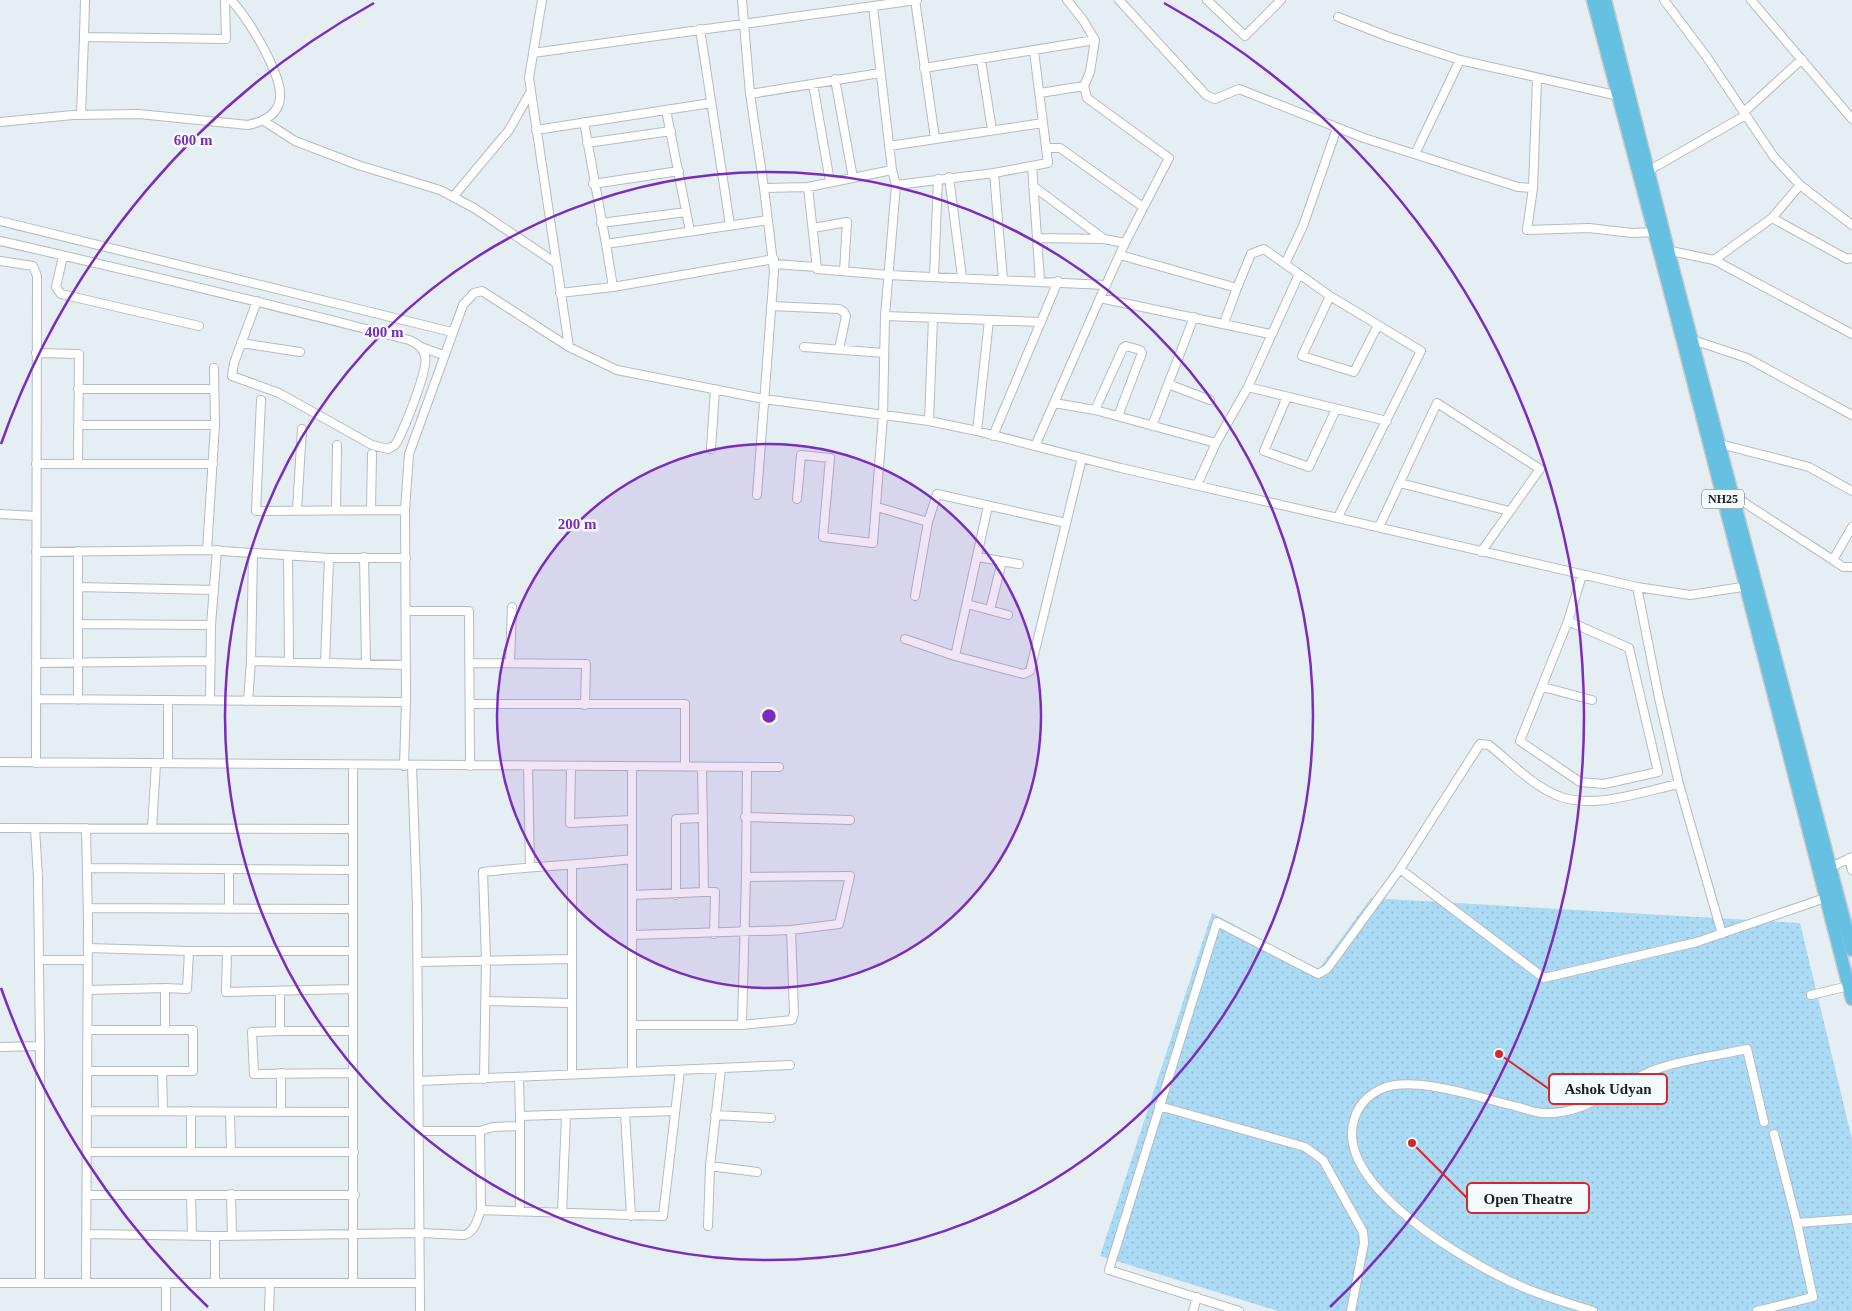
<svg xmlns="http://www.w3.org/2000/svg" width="1852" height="1311" font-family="Georgia,serif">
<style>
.park{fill:url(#park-dots)}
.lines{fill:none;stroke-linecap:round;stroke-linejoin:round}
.minor-casing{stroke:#b3bcc1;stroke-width:10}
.primary-casing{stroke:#c8c9c9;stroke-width:15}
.minor{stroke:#fff;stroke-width:8}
.primary{stroke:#66c0e2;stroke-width:12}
.ring{fill:none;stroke:#7b2cbf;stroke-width:2.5}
.labels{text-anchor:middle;stroke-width:5;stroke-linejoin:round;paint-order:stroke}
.shield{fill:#f3fbff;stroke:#5c6063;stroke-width:1}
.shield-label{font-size:12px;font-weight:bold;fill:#1b1e20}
.centre{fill:#7b2cbf;stroke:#f3fbff;stroke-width:2.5}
.ring-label{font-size:15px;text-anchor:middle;font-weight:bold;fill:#7b2cbf;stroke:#f3fbff;stroke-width:5;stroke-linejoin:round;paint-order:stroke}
.leader{fill:none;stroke:#d62828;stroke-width:2}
.callout-dot{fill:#d62828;stroke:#f3fbff;stroke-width:2}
.callout{fill:#f3fbff;stroke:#d62828;stroke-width:2}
.callout-label{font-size:15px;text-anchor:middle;font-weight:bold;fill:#1b1e20}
</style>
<defs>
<pattern id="park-dots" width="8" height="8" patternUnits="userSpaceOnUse" patternTransform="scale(1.25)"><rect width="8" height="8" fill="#abdaf5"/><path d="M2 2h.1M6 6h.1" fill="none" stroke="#93bbd2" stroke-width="1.8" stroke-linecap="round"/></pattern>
</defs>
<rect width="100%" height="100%" fill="#e5eef3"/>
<!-- park -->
<path class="park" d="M1371,898L1800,923L1852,1139V1311H1278L1100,1256L1212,913L1318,970Z"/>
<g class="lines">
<!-- minor casing -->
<g class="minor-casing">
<path id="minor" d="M85,0L84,37L226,39L225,0
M542,0L529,78L569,347L617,370L764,399L929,421L977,431L1121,468L1637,587L1690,595L1749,586
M742,0L750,94L764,188L808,187L892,170
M915,0L935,138
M1067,0L1083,20L1095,40L1090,72L1084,86L1087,98L1169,158L1125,243L1100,298
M1119,0L1206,95L1215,99L1239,89L1364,138L1518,187L1533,188L1527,230L1589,228L1632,233L1656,232
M1207,0L1245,36L1281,0
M1664,0L1706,56L1774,157L1800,185L1852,225
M1751,0L1852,119
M873,7L892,170L896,185
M1338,17L1389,37L1460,60L1619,96
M700,29L730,225
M533,53L917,0
M981,60L992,130
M924,68L1095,40
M835,79L853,178
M813,84L830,182
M1040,93L1084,86
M750,94L880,73
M666,110L690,231
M1744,112L1802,59
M81,115L84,37
M264,121L295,141L358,165L440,190L474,208L556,263
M0,122L73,115L139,114L248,125C295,115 281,83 265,51C256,34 245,15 231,0
M584,122L606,244L768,220
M1337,128L1303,226L1285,264L1330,296L1421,351L1338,517
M536,130L711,103
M587,143L671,131
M889,146L1043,123
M1046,148H1060L1143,207
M1415,154L1460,60
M1032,166L1040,281
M1648,171L1746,115
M994,173L1003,279
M949,177L962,277
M593,184L679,171
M1033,186L1104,239
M808,187L817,269L888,275L1106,285
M1533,188L1537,79
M453,197L509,130L531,91
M1772,218L1800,185
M0,221L452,332
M601,223L686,212
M813,228L847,222L844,271
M1037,238L1104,239L1125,243
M0,241C137,272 273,305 409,340C417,343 423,347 425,356C429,369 403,432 395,445L388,449L372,445L279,393L232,376L234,363L257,301
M606,244L613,287
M1666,250L1714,260L1852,334
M1120,255L1237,288L1224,323
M63,256L56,287L61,294L199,326
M1714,260L1772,218L1847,259L1852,258
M0,261L33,266L37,276L36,763
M774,264L816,267
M934,275L938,179
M1237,288L1251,254L1264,249L1285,264
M560,293L613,287L774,259
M1330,296L1302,356L1354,372L1378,325
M771,306L839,309L844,312L846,316L839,349
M885,316L1041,322
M1693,340L1747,358L1852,415
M241,343L300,352
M421,347L443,355
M804,347L884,353
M36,353L79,354L78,464
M1168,384L1210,400
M1248,387L1299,274
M78,389H214
M1287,397L1264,451L1309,467L1336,409
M261,400L256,511L405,510
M1054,403L1100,298L1270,334
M1095,410L1123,348L1126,346L1140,350L1142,353L1118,416
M929,421L933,318
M78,425H215
M1152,426L1194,317
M977,431L989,320
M993,436L1058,281
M1720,444L1809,467L1852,491
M1035,446L1054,403L1095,410L1216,443
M711,449L715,389
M36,464H213
M1400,483L1509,511
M1197,485L1216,443L1248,387L1387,421
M757,495L774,271L764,188
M1734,496L1833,560
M797,499L801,455L830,458L823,537L873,543L883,416L885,316L896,185L994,173L1048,163L1034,51
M988,506L955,656L1023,674L1030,671L1082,458
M877,507L928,522
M297,510L302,429
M336,510L337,445
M371,510L372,454
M0,514L36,516
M1379,527L1437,403L1540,469L1481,552
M1852,527L1833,560L1843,567H1852
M207,550L215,425L214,368
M36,552L207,550L329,558H406
M288,555L289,661
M364,557L366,663
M978,557L1019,564
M78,587L214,590
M1637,587L1659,698L1679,784L1722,934
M915,596L928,522L937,494L1066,523
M967,604L1008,615
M990,610L1002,561
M406,611H469L470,766
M1568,621L1629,648L1658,772L1604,784L1580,782L1520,741L1568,621L1582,575
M78,624L211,625
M905,639L955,656
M251,661L253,553
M36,663L211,661
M325,663L329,558
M469,663L586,664L585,705
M510,663L512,607
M1543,687L1592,700
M36,699L406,702
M78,700V551
M210,700L211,625L217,550
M248,701L251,661L406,665
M470,704H685V767
M0,762L779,767
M168,763V700
M353,766V1283
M404,766L406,702L405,510L409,454L463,305L474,293L482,291L569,347
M412,766L417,905L420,1311
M528,766L530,867
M571,767L570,823L632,820
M632,767V1072
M745,817L850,820
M0,828L353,829
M35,828L38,878L40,1046
M86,828L88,920L86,1283
M152,828L156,764
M1849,858L1852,870
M1831,867L1852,857
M87,868L353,870
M1400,869L1480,744L1489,745C1510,762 1531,784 1556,795C1591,811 1643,791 1679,784
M704,892H715L714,934
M632,895L704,892L702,767
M676,895V819L703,818
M88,908L353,909
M229,909V869
M632,935L791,930L839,924L850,876L746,877L747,768
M88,948L189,951L187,989L165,988
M189,951H353
M227,951L226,992L353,989
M39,960H88
M418,962L571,959
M88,990L165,988V1030
M280,992V1031H352
M1811,995L1849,986
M485,1001L570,1003
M632,1025H742L792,1020L794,1013L791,930
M742,1025L746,877
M88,1030H193V1071H88
M280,1031L252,1032L254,1074L353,1073
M0,1047L40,1046V1283
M162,1071L163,1111
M572,1073V866
M519,1077L520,1116
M484,1079L486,960L483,872C533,866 582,865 632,859
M419,1081L790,1065
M1159,1106L1305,1147L1323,1160L1363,1232L1364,1243L1351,1311
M88,1111L353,1112
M230,1112L231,1152
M281,1112V1073
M625,1113L631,1216
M715,1115L771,1118
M520,1126V1116L675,1111
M419,1131H480L493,1127L520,1126V1211
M480,1131L481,1210L663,1216L680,1071
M1774,1134L1797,1223
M88,1152H354
M191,1152V1111
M710,1166L757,1172
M231,1194L232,1236
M87,1195H355
M191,1195L192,1236
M562,1213L566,1116
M708,1226L710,1166L721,1069
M87,1234L215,1236L420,1233L464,1235C475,1232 477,1220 481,1210
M215,1236V1283
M0,1283H420
M166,1311V1283
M269,1311L270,1283
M1193,1311L1197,1297
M1239,1311L1109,1270L1217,922L1318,974L1327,969L1400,869L1544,978L1697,942L1825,898
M1593,1311C1568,1303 1542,1296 1518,1285C1468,1263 1351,1194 1352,1133C1353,1113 1362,1098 1381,1089C1414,1074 1483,1099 1518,1107C1526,1109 1535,1113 1543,1113C1585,1116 1618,1084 1654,1070C1683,1059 1717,1056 1747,1049L1764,1122
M1757,1311L1813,1297L1797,1223L1852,1219"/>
</g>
<!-- primary casing -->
<g class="primary-casing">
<path id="primary" d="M1593,0L1675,310L1852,999
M1605,0L1668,250L1852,950"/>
</g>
<!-- minor -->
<use href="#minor" class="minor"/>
<!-- primary -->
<use href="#primary" class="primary"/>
</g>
<!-- distance rings -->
<circle cx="769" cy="716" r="272" fill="#7b2cbf" fill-opacity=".12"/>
<g class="ring">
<circle cx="769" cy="716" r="272"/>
<circle cx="769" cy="716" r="544"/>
<path d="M208 1307A815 815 0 0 1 1 988M1 444A815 815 0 0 1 374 3M1164 3A815 815 0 0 1 1330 1307"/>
</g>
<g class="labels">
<!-- shield labels -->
<rect class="shield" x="1702" y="489.5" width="42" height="19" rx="4"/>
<g class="shield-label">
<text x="1723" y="503">NH25</text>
</g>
</g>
<circle cx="769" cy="716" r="8" class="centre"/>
<g class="ring-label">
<text x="193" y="145">600 m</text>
<text x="384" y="337">400 m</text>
<text x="577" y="529">200 m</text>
</g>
<!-- callouts -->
<path class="leader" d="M1499 1054L1549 1089M1412 1143L1467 1198"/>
<g class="callout-dot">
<circle cx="1499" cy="1054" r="5"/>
<circle cx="1412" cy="1143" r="5"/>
</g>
<g class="callout">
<rect x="1549" y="1074" width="118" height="30" rx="5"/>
<rect x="1467" y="1183" width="122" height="30" rx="5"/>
</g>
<g class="callout-label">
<text x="1608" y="1094">Ashok Udyan</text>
<text x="1528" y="1204">Open Theatre</text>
</g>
</svg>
